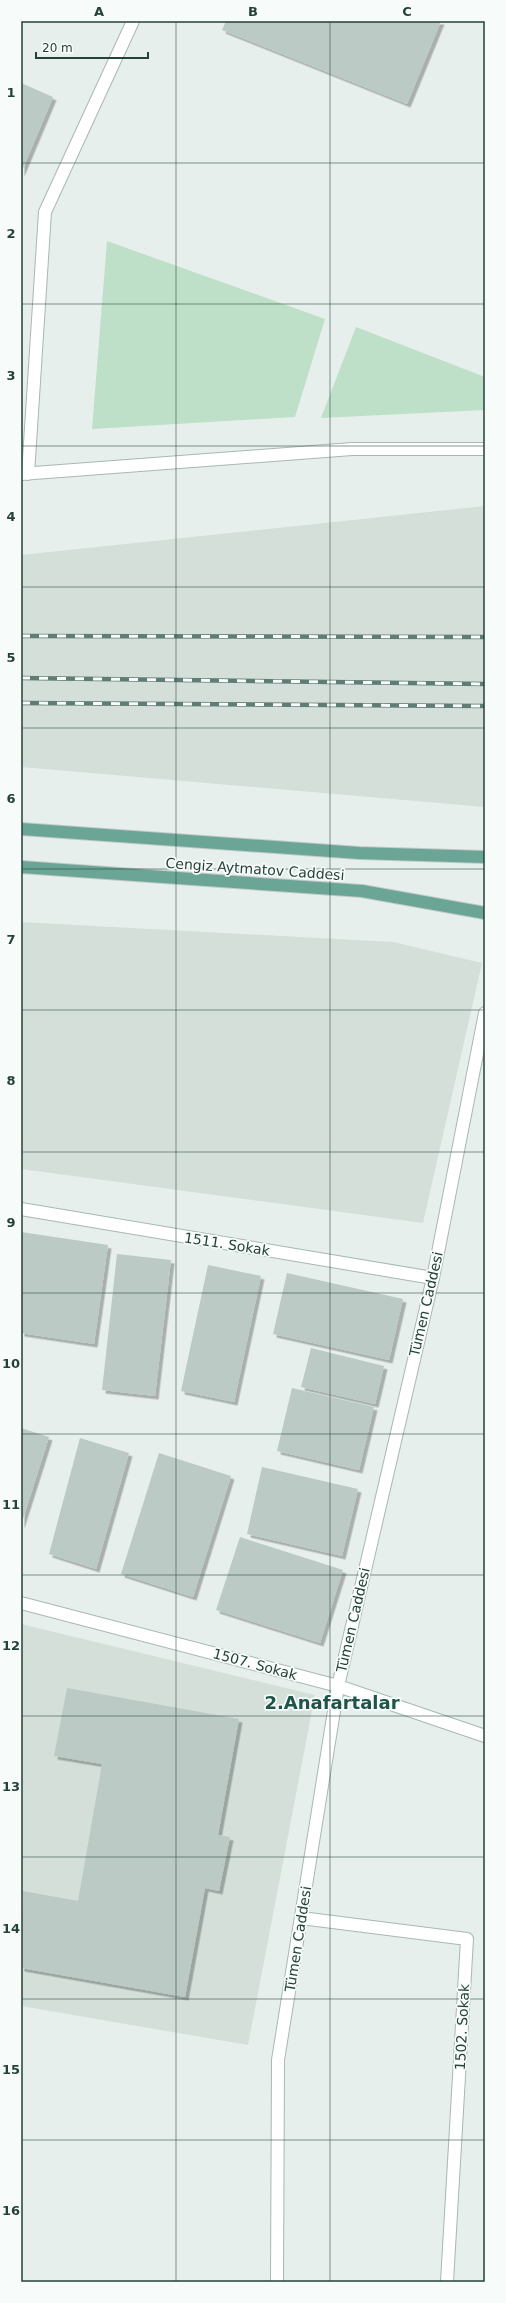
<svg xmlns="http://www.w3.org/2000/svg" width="506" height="2303" font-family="'DejaVu Sans',sans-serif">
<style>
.built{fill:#d4dfda}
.green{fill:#bfe0c8}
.building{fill:#bbcac4;filter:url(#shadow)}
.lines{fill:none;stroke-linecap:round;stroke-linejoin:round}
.minor-casing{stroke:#a8b8b2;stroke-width:14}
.tertiary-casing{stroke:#a8b8b2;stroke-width:14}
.primary-casing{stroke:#c2cac8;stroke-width:14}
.minor{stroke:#fff;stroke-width:12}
.tertiary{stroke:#fff;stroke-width:12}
.primary{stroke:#6aa596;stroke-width:12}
.rail-casing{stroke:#5f7d75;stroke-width:4.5}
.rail{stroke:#f7fbf9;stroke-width:3;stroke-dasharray:9;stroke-linecap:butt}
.grid{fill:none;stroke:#24423a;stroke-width:1;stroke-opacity:0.55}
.labels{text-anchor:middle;stroke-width:3.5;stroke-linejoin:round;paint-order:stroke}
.street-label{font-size:14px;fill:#24423a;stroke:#f7fbf9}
.district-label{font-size:18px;font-weight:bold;fill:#1f5548;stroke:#f7fbf9}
.neatline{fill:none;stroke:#24423a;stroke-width:1.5}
.grid-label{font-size:13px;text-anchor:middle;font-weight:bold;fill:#24423a}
</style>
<defs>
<filter id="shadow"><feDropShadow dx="3.5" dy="3.5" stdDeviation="0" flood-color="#0004"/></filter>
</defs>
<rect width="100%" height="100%" fill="#e6efeb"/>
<!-- built -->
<path class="built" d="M485,506V807L21,767V555Z
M21,922L393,942L482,963L423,1223L21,1169Z
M21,1624L315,1695L248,2045L21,2006Z"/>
<!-- green -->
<path class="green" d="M107,241L325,319L295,417L92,429Z
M356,327L485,377V410L321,418Z"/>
<!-- building -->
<path class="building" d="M226,21H441L407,104L222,30Z
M21,83L53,97L21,173Z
M21,1232L108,1245L94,1344L21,1333Z
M117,1254L171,1260L155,1396L102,1390Z
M208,1265L261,1276L234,1402L181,1391Z
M287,1273L403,1299L389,1360L273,1334Z
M311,1348L384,1366L375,1404L301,1387Z
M292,1388L374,1407L359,1470L277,1451Z
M21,1428L49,1437L21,1525Z
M80,1438L129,1453L96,1569L49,1554Z
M159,1453L231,1476L193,1597L121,1574Z
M262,1467L358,1489L342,1556L247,1534Z
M240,1537L343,1570L320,1643L216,1610Z
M67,1688L239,1719L218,1835L230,1837L219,1891L205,1888L185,1997L21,1968L23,1891L78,1901L102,1764L54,1756Z"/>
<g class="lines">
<!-- minor casing -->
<g class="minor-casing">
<path id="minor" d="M21,474L352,449H485
M28,474L45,212L133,21
M21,1209L433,1278
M21,1603L338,1686L485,1736
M301,1918L467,1939L447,2282"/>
</g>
<!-- tertiary casing -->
<g class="tertiary-casing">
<path id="tertiary" d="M277,2282L278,2060L338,1686L433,1278L485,1013"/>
</g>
<!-- primary casing -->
<g class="primary-casing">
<path id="primary" d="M21,829L359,853L485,857
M21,867L362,891L485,913"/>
</g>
<!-- minor -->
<use href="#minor" class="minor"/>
<!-- tertiary -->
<use href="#tertiary" class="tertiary"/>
<!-- primary -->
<use href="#primary" class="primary"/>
<!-- rail casing -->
<g class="rail-casing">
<path id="rail" d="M21,636L485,637
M21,678L485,684
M21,703L485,706"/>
</g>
<!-- rail -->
<use href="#rail" class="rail"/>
</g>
<!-- grid -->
<path class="grid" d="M176,21V2282M330,21V2282M21,163H485M21,304H485M21,446H485M21,587H485M21,728H485M21,869H485M21,1010H485M21,1152H485M21,1293H485M21,1434H485M21,1575H485M21,1716H485M21,1857H485M21,1999H485M21,2140H485"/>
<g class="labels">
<!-- street labels -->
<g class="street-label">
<text transform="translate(255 869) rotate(4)" y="5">Cengiz Aytmatov Caddesi</text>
<text transform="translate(227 1244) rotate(9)" y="5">1511. Sokak</text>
<text transform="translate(426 1304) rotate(-77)" y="5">Tümen Caddesi</text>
<text transform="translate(353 1620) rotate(-77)" y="5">Tümen Caddesi</text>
<text transform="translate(255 1664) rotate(15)" y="5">1507. Sokak</text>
<text transform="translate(298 1939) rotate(-81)" y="5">Tümen Caddesi</text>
<text transform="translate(462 2027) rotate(-87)" y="5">1502. Sokak</text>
</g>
<!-- district labels -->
<g class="district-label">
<text x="332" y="1709">2.Anafartalar</text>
</g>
</g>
<!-- border -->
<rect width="506" height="2303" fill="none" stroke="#f7fbf9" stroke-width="44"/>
<!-- scale -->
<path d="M36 52v6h112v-6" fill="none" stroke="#24423a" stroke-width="2"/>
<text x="42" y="52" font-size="12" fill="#24423a" stroke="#f7fbf9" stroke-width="3" paint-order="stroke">20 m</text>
<rect x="22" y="22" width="462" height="2259" class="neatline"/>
<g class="grid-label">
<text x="99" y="16">A</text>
<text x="253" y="16">B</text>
<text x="407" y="16">C</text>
<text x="11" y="97">1</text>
<text x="11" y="238">2</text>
<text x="11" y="380">3</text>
<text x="11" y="521">4</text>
<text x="11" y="662">5</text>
<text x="11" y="803">6</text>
<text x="11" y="944">7</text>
<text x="11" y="1085">8</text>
<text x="11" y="1227">9</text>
<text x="11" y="1368">10</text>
<text x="11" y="1509">11</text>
<text x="11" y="1650">12</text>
<text x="11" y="1791">13</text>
<text x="11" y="1933">14</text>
<text x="11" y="2074">15</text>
<text x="11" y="2215">16</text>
</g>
</svg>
